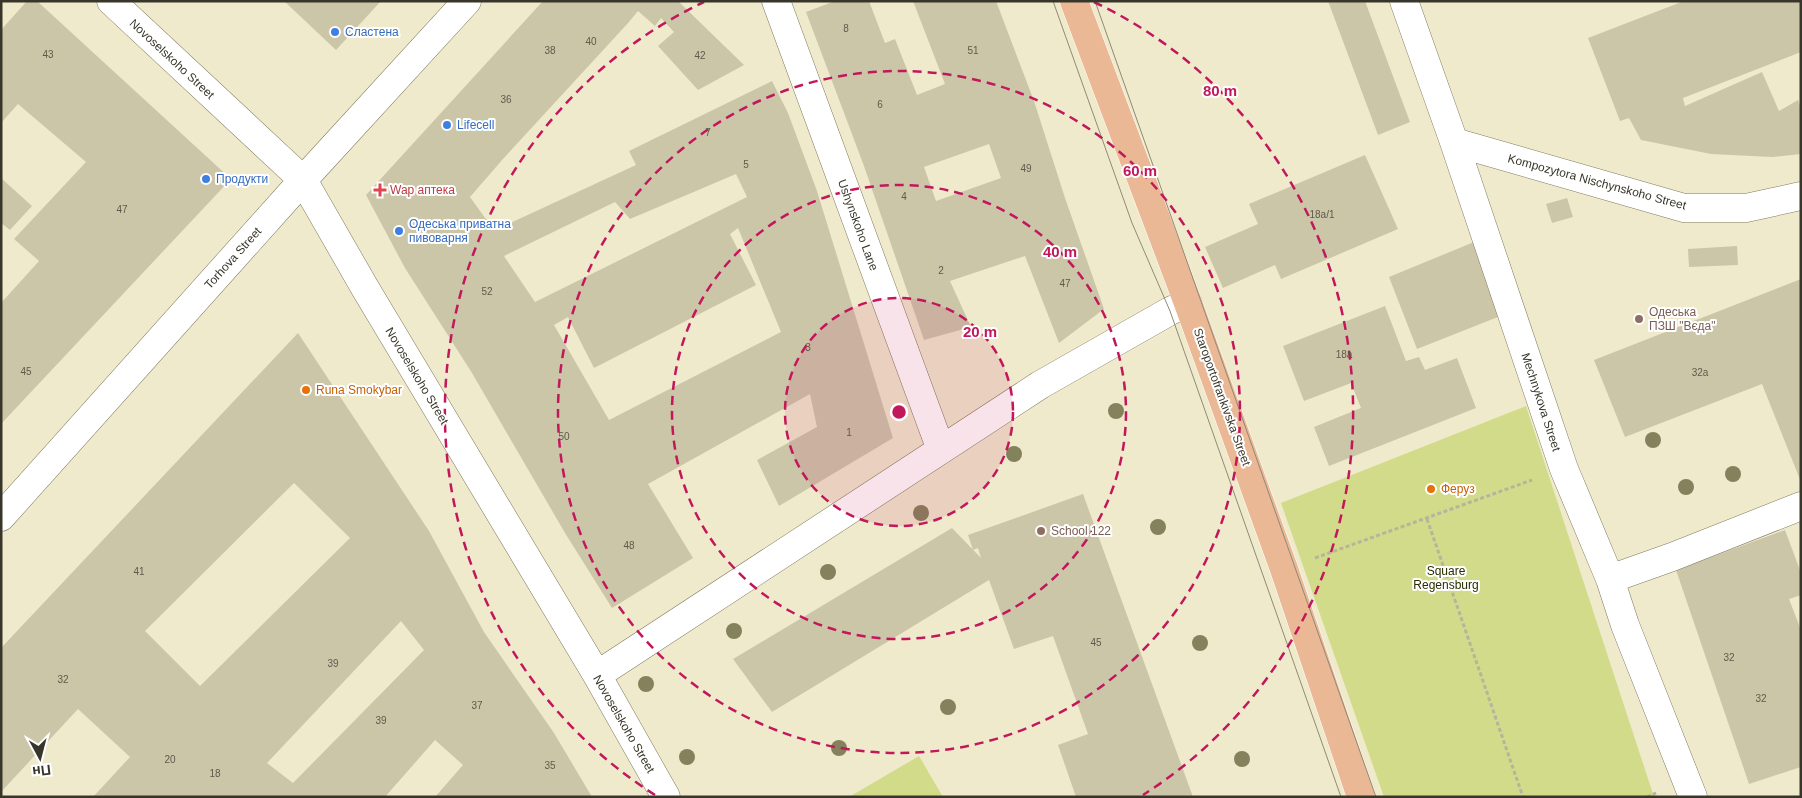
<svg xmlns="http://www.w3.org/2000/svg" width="1802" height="798" font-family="Helvetica,sans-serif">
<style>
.green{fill:#d2db8a}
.building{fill:#ccc6a9;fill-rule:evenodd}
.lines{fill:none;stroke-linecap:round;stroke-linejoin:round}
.minor-casing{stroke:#807a5f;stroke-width:29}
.major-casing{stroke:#fff;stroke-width:29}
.path{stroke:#b8b39b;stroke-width:3;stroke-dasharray:4 2.5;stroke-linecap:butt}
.minor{stroke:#fff;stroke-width:28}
.major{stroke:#eab895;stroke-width:28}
.tram{stroke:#8e8a76;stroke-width:1}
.tree{fill:#83825c}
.ring{fill:none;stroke:#c2185b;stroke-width:2.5;stroke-dasharray:9 6}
.shop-dot{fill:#3f7fe0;stroke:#fff;stroke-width:2}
.health-dot{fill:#e0444e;stroke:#fff;stroke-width:2}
.education-dot{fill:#8d6e63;stroke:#fff;stroke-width:2}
.food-dot{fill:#e8710a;stroke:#fff;stroke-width:2}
.labels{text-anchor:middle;stroke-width:4;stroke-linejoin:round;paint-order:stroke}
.number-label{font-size:10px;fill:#5d5a4a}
.shop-label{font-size:12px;fill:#366cbe;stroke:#fff;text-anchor:start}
.street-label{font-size:12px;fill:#38362a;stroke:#fff}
.health-label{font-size:12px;fill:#be3a42;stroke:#fff;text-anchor:start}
.education-label{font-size:12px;fill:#785e54;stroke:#fff;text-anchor:start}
.food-label{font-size:12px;fill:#c56008;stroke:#fff;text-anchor:start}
.park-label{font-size:12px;fill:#2a2d00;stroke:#fff}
.centre{fill:#c2185b;stroke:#fff;stroke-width:2.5}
.ring-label{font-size:15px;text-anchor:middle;font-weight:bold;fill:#c2185b;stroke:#fff;stroke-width:4;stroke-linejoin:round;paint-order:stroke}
</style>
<rect width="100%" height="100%" fill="#f0eacc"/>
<!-- green -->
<path class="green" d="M1526,406L1654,797H1384L1281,503Z
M919,756L943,797H849Z"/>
<!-- building -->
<path class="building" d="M27,1H37L231,179L1,424V303L39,261L14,239L86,162L18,104L1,123V30Z
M284,1H381L336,50Z
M543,1H678L744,65L698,90L658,46L674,32L661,18L655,26L638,11L629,22L503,159L470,197L488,222L495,230L636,165L629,151L772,81L788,113L817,191L893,438L779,506L757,460L817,427L810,394L648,484L693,558L612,608L565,533L472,373L405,268L366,195ZM736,174L747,197L535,302L504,256L615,202L630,219ZM738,228L781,332L609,420L554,325L568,317L594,368L756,285L730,234Z
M835,1H869L885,43L895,39L917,95L945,84L913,1H996L1034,101L1065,198L1104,309L1059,343L1025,256L950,281L971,327L924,340L864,166L806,12ZM989,144L1001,178L936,201L924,167Z
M1328,1H1365L1410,122L1378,135Z
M1684,1H1801V52L1683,98L1685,106L1762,72L1779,111L1798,100L1801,109V154L1772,157L1711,154L1641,140L1629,118L1620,121L1588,38Z
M1365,155L1398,229L1281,279L1275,265L1223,288L1205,247L1258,224L1249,204Z
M1,178L32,206L10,230L1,223Z
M1567,198L1573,217L1552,223L1546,204Z
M1474,242L1503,315L1417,349L1389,277Z
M1737,246L1738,265L1689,267L1688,249Z
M1801,279V482L1762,384L1625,437L1594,360Z
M1385,306L1406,361L1419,357L1425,370L1457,358L1476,408L1329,466L1314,427L1361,408L1351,383L1304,401L1283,346Z
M298,333L429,531L484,632L554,733L592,797H435L463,765L435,740L385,797H93L130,757L78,709L1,792V648ZM294,483L350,538L200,686L145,631ZM401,621L424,650L293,783L267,763Z
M1083,494L1193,797H1076L1058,745L1088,734L1053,636L1014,649L989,580L772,712L733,659L952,528L981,558L978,548L973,550L968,535Z
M1785,530L1801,573V595L1789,599L1801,630V767L1749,784L1676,570Z"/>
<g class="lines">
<!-- minor casing -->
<g class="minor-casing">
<path id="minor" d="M111,1L303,180L365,288L597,675L666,797
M776,1L941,450
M1404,1L1454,142L1564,469L1610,579L1625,625L1693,797
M1454,142L1684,208H1746L1801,196
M1,517L303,180L467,1
M1610,579L1672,557L1801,506
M597,675L1040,385L1170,311L1188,303"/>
</g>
<!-- major casing -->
<g class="major-casing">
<path id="major" d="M1074,1L1188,303L1284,569L1361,797"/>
</g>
<!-- path -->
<path class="path" d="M1427,519L1523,797
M1315,558L1532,480
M1647,797L1656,793"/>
<!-- minor -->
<use href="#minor" class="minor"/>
<!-- major -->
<use href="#major" class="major"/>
<!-- tram -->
<path class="tram" d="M1053,1L1132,223L1170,311L1341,797
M1095,1L1376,797"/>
</g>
<!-- trees -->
<g class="tree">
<circle cx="1116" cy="411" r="8"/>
<circle cx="1653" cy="440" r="8"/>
<circle cx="1014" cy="454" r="8"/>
<circle cx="1733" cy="474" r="8"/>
<circle cx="1686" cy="487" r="8"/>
<circle cx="921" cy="513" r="8"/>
<circle cx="1158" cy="527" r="8"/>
<circle cx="828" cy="572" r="8"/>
<circle cx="734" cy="631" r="8"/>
<circle cx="1200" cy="643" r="8"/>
<circle cx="646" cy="684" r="8"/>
<circle cx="948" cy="707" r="8"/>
<circle cx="839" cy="748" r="8"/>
<circle cx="687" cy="757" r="8"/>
<circle cx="1242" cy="759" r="8"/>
</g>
<!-- distance rings -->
<circle cx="899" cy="412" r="114" fill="#c2185b" fill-opacity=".12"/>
<g class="ring">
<circle cx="899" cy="412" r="114"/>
<circle cx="899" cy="412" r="227"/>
<circle cx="899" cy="412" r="341"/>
<path d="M655 795A454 454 0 0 1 704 2M1094 2A454 454 0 0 1 1143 795"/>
</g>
<!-- markers -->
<g class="shop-dot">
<circle cx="335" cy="32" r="5"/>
<circle cx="447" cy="125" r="5"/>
<circle cx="206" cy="179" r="5"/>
<circle cx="399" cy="231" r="5"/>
</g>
<path class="health-dot" d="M377.5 182.5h5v5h5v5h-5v5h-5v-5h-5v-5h5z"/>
<g class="education-dot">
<circle cx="1639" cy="319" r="5"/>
<circle cx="1041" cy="531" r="5"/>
</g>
<g class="food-dot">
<circle cx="306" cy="390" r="5"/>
<circle cx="1431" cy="489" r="5"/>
</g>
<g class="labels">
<!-- number labels -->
<g class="number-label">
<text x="846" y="32">8</text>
<text x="591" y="45">40</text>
<text x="550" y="54">38</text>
<text x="973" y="54">51</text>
<text x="48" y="58">43</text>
<text x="700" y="59">42</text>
<text x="506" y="103">36</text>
<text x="880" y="108">6</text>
<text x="708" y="136">7</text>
<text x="746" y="168">5</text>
<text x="1026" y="172">49</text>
<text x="904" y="200">4</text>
<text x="122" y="213">47</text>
<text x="1322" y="218">18а/1</text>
<text x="941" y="274">2</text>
<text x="1065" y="287">47</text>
<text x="487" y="295">52</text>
<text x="808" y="351">3</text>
<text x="1344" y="358">18а</text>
<text x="26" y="375">45</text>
<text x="1700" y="376">32а</text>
<text x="849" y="436">1</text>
<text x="564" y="440">50</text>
<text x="629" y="549">48</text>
<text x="139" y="575">41</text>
<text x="1096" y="646">45</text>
<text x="1729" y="661">32</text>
<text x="333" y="667">39</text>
<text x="63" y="683">32</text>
<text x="1761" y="702">32</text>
<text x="477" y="709">37</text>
<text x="381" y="724">39</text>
<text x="170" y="763">20</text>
<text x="550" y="769">35</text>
<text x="215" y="777">18</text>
</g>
<!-- shop labels -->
<g class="shop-label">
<text x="345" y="36">Сластена</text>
<text x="457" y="129">Lifecell</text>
<text x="216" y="183">Продукти</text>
<text x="409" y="228">Одеська приватна<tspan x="409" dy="14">пивоварня</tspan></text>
</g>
<!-- street labels -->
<g class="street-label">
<text transform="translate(172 59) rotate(43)" y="4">Novoselskoho Street</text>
<text transform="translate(1597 182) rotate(15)" y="4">Kompozytora Nischynskoho Street</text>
<text transform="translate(858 225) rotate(70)" y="4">Ushynskoho Lane</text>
<text transform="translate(233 258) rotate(-48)" y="4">Torhova Street</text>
<text transform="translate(417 376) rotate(59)" y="4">Novoselskoho Street</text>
<text transform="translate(1222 397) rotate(70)" y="4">Staroportofrankivska Street</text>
<text transform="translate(1541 402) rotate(72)" y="4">Mechnykova Street</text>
<text transform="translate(624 724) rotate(60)" y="4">Novoselskoho Street</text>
</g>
<!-- health labels -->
<g class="health-label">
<text x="390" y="194">Wap аптека</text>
</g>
<!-- education labels -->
<g class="education-label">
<text x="1649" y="316">Одеська<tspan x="1649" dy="14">ПЗШ "Вєда"</tspan></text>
<text x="1051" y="535">School 122</text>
</g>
<!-- food labels -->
<g class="food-label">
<text x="316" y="394">Runa Smokybar</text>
<text x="1441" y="493">Феруз</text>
</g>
<!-- park labels -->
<g class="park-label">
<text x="1446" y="575">Square<tspan x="1446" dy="14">Regensburg</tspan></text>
</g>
</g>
<circle cx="899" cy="412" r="8" class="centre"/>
<g class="ring-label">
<text x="1220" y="96">80 m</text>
<text x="1140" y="176">60 m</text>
<text x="1060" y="257">40 m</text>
<text x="980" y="337">20 m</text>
</g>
<!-- border -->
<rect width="1802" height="798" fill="none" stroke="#38362a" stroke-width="5"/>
<!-- north arrow -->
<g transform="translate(40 758) rotate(173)" stroke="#ffffff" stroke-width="4" paint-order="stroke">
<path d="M0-4L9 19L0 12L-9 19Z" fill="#38362a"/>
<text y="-8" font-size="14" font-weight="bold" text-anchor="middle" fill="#38362a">Пн</text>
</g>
</svg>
